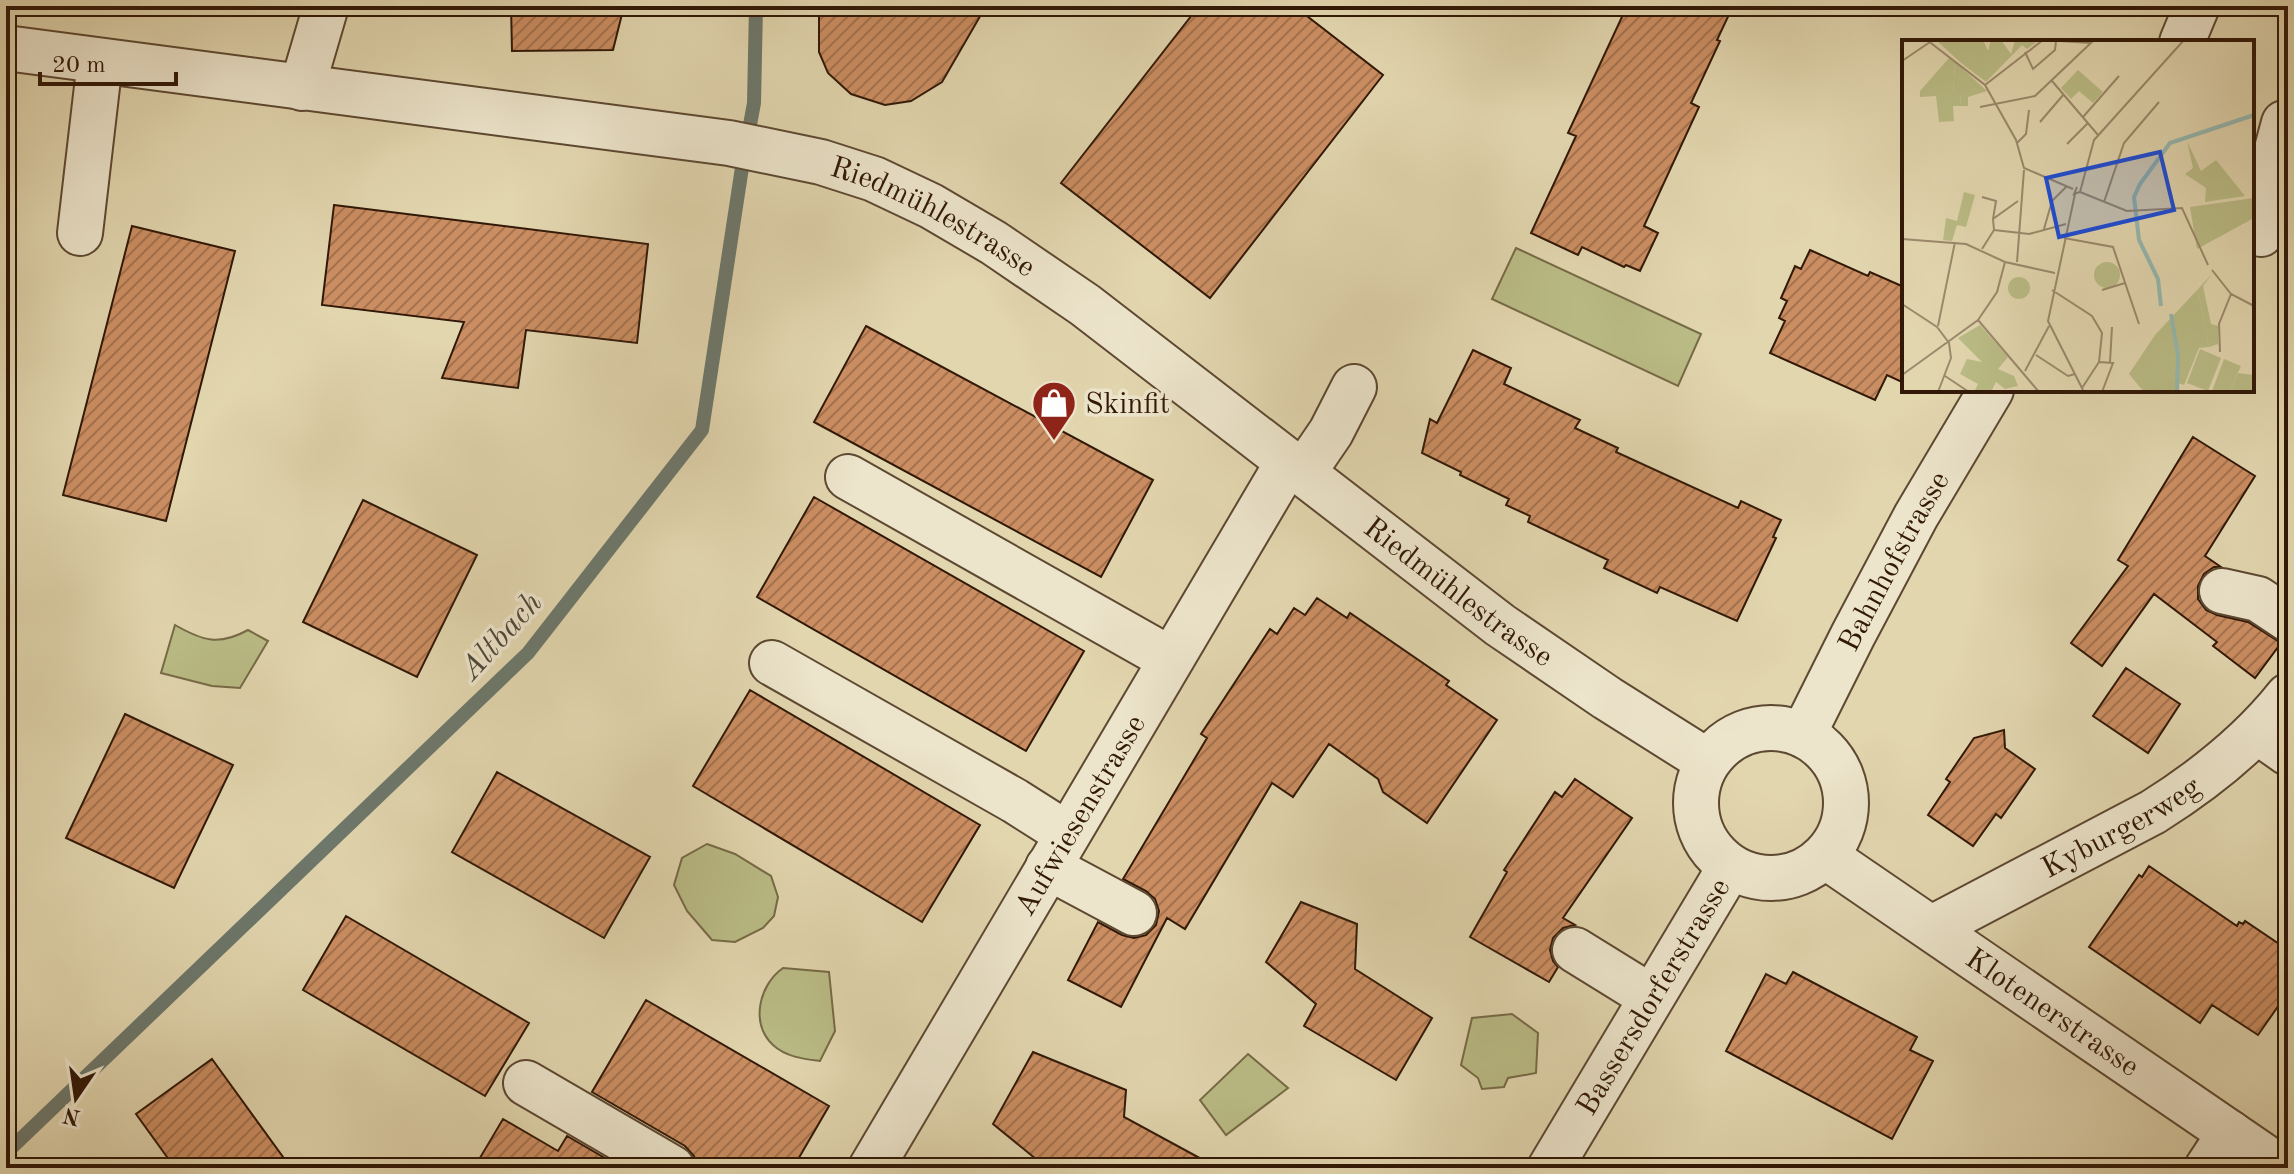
<svg xmlns="http://www.w3.org/2000/svg" width="2294" height="1174" font-family="'Old Standard TT',serif">
<style>
.park{fill:#babc86;stroke:#766a46;stroke-width:2}
.lines{fill:none;stroke-linecap:round;stroke-linejoin:round}
.stream{stroke:#6d786c;stroke-width:14}
.building{fill:url(#building-hatch);stroke:#311807;stroke-width:2}
.minor-casing{stroke:#5d4831;stroke-width:48}
.minor{stroke:#ece4cb;stroke-width:44}
.labels{text-anchor:middle;stroke-width:7;stroke-linejoin:round;paint-order:stroke}
.street-label{font-size:30px;fill:#311807;stroke:#ece4cb}
.poi-label{font-size:30px;fill:#311807;stroke:#ece4cb;text-anchor:start}
.water-label{font-size:32px;font-style:italic;fill:#4f483a;stroke:#ece4cb}
.inset-river{fill:none;stroke:#95b8b0;stroke-width:4}
.inset-road{fill:none;stroke:#9b8a6c;stroke-width:2}
.view{fill:#1d4ed8;fill-opacity:0.15;stroke:#1d4ed8;stroke-width:4}
.inset-edge{fill:none;stroke:#311807;stroke-width:4}
</style>
<defs>
<pattern id="building-hatch" width="6" height="6" patternUnits="userSpaceOnUse" patternTransform="scale(2)"><rect width="6" height="6" fill="#cb8e62"/><path d="M-1 1l2-2M0 6l6-6M5 7l2-2" fill="none" stroke="#a5734f"/></pattern>
</defs>
<rect width="100%" height="100%" fill="#e2d6af"/>
<filter id="stains"><feTurbulence type="fractalNoise" baseFrequency=".0025" numOctaves="4"/><feColorMatrix values="0 0 0 0 .2 0 0 0 0 .09 0 0 0 0 .02 0 0 0 .5 -.17"/></filter>
<radialGradient id="worn" r=".72"><stop offset=".6" stop-color="#630" stop-opacity="0"/><stop offset="1" stop-color="#630" stop-opacity=".3"/></radialGradient>
<!-- park -->
<path class="park" d="M1516,248L1701,334L1678,386L1492,299Z
M175,625C203,641 219,646 248,630L268,641L240,688L212,686L161,673Z
M707,844L735,854L771,876L778,897L774,916L763,928L735,942L712,940L687,911L674,885L682,858Z
M783,968L829,972L835,1031L820,1061C804,1059 786,1057 773,1045C750,1023 759,985 783,968Z
M1512,1014L1538,1033L1536,1073L1508,1078L1504,1087L1482,1089L1478,1078L1461,1065L1472,1018Z
M1248,1054L1288,1088L1226,1135L1200,1100Z"/>
<g class="lines">
<!-- stream -->
<path class="stream" d="M6,1153L528,653L702,430L741,174L754,103L756,6"/>
</g>
<!-- building -->
<path class="building" d="M511,6H624L613,50L512,51Z
M819,6H986L942,82L911,101L885,105L851,94L828,73L819,52Z
M1199,6H1294L1383,75L1210,298L1061,183Z
M1627,6H1733L1717,40L1720,41L1691,103L1699,107L1644,226L1658,233L1640,271L1626,265L1624,267L1582,247L1578,255L1531,233L1576,136L1568,133Z
M334,205L648,244L637,343L526,330L518,388L442,378L464,322L322,305Z
M132,226L235,251L166,521L63,495Z
M1810,250L1868,276L1870,272L1904,287V383L1887,375L1875,400L1770,353L1785,321L1779,318L1787,301L1781,298L1795,266L1801,269Z
M866,326L1153,480L1101,577L814,422Z
M1473,350L1511,368L1504,384L1580,420L1575,428L1618,448L1616,452L1738,508L1741,501L1781,520L1773,537L1776,538L1737,621L1660,587L1657,593L1604,568L1608,560L1528,522L1530,516L1506,505L1509,499L1460,475L1461,472L1422,453L1430,419L1437,423Z
M2193,437L2255,476L2205,556L2221,567H2214L2204,574L2198,586V599L2206,610L2217,615L2248,622L2281,643L2255,678L2213,646L2217,642L2154,594L2102,666L2071,643L2128,566L2118,560Z
M814,497L1084,651L1026,751L757,597Z
M363,500L477,555L417,677L303,622Z
M1317,598L1347,618L1350,613L1449,681L1446,685L1497,720L1427,823L1383,792L1378,779L1329,744L1293,797L1272,783L1185,929L1167,918L1121,1007L1068,980L1098,922L1122,935L1134,938L1146,935L1156,925L1159,911L1155,899L1146,891L1123,879L1207,738L1201,734L1270,629L1277,634L1294,608L1305,615Z
M2126,668L2180,704L2148,753L2093,716Z
M750,690L980,825L922,922L693,786Z
M125,714L233,765L174,888L66,838Z
M2004,730L2005,748L2035,769L2001,818L1996,814L1973,846L1928,815L1950,782L1946,779L1974,738Z
M497,772L650,857L604,938L452,852Z
M1575,779L1632,818L1563,918L1575,925L1563,928L1553,938L1550,950L1553,961L1558,967L1549,982L1470,937L1507,872L1504,870L1555,792L1562,797Z
M2149,866L2237,926L2239,922L2243,924L2245,921L2288,950V992L2258,1035L2212,1005L2200,1023L2089,947L2139,875L2142,877Z
M1301,902L1357,924L1355,969L1432,1018L1396,1080L1304,1026L1316,1004L1266,962Z
M346,916L529,1023L485,1096L303,990Z
M1793,972L1917,1037L1910,1050L1933,1061L1892,1139L1726,1051L1766,974L1786,984Z
M646,1000L829,1106L793,1168H697L694,1156L685,1146L592,1092Z
M1033,1052L1126,1090L1124,1117L1218,1168H1047L993,1124Z
M212,1059L291,1168H175L136,1114Z
M503,1119L558,1151L567,1136L622,1168H474Z"/>
<g class="lines">
<!-- minor casing -->
<g class="minor-casing">
<g id="minor">
<path d="M2182,42L2197,6"/>
<path id="s1" d="M6,48L729,143L821,162L874,179L931,206L994,243L1085,305L1500,625L1607,698L1707,761"/>
<path d="M302,88L326,6"/>
<path d="M80,233L100,61"/>
<path d="M2261,234L2260,213L2284,123"/>
<path d="M1303,473L1331,432L1354,387"/>
<path d="M848,477L1170,659"/>
<path d="M2222,591L2258,599L2288,619"/>
<path d="M772,663L1015,801L1067,834"/>
<circle cx="1771" cy="803" r="75"/>
<path d="M2258,732L2288,753"/>
<path id="s2" d="M1803,735L1853,635L1916,516L1991,390"/>
<path id="s3" d="M1825,856L2281,1168"/>
<path d="M1048,867L1134,913"/>
<path id="s4" d="M1932,928L2153,812C2204,780 2250,744 2288,696"/>
<path d="M1575,950L1651,997"/>
<path d="M526,1083L672,1168"/>
<path id="s5" d="M871,1168L1288,462"/>
<path id="s6" d="M1550,1168L1730,867"/>
<path d="M2207,1168L2230,1133"/>
</g>
</g>
<!-- minor -->
<use href="#minor" class="minor"/>
</g>
<!-- icons -->
<defs>
<g id="shop-pin" transform="scale(2.3)"><path d="M0 17L-7.5 6A9.5 9.5 0 1 1 7.5 6Z" fill="#8f2418" stroke="#ece4cb"/><path d="M-5-2.5h2.3a2.7 3.5 0 0 1 5.4 0H5L5.5 6h-11ZM-1.5-2.5h3a1.5 2.3 0 0 0-3 0Z" fill="#fff"/></g>
</defs>
<g fill-rule="evenodd">
<use href="#shop-pin" x="1054" y="403"/>
</g>
<g class="labels">
<!-- street labels -->
<g class="street-label">
<text dy="10" stroke="none"><textPath href="#s1" startOffset="948">Riedmühlestrasse</textPath></text>
<text dy="10" stroke="none"><textPath href="#s2" startOffset="196">Bahnhofstrasse</textPath></text>
<text dy="10" stroke="none"><textPath href="#s1" startOffset="1596">Riedmühlestrasse</textPath></text>
<text dy="10" stroke="none"><textPath href="#s5" startOffset="410">Aufwiesenstrasse</textPath></text>
<text dy="10" stroke="none"><textPath href="#s4" startOffset="214">Kyburgerweg</textPath></text>
<text dy="10" stroke="none"><textPath href="#s6" startOffset="200">Bassersdorferstrasse</textPath></text>
<text dy="10" stroke="none"><textPath href="#s3" startOffset="276">Klotenerstrasse</textPath></text>
</g>
<!-- poi labels -->
<g class="poi-label">
<text x="1085" y="413">Skinfit</text>
</g>
<!-- water labels -->
<g class="water-label">
<text transform="translate(500 635) rotate(-48)" y="11">Altbach</text>
</g>
</g>
<!-- overview -->
<g transform="translate(1902 40)">
<rect width="352" height="352" fill="#e2d6af"/>
<path d="M65,0H81L86,11L89,0H99L109,14L113,0H137L125,9L120,5L84,42L58,22ZM53,22L85,51L66,57V66H59L58,55H51ZM176,30L201,52L191,63L177,51L169,59L159,48ZM285,101L299,131L314,120L343,156L303,162L304,148L283,134L291,128ZM62,152L73,155L64,187L55,185L50,201L41,200L44,178L55,181ZM352,158V178L295,209L288,167ZM192 235a13 13 0 1 1 26 0a13 13 0 1 1-26 0ZM311,233L301,246L309,284L316,286V304L307,307L296,249ZM78,285L106,317L96,329L112,336L116,346L103,349L94,342L89,352H72L76,344L58,334L65,319L80,322L56,298ZM336,333L351,335L352,352H327Z" fill="#babc86"/>
<path d="M34,0H65L63,16L58,22Z" fill="#babc86"/>
<path d="M106 248a11 11 0 1 1 22 0a11 11 0 1 1-22 0ZM296,249L307,307L297,308L282,345L276,343L273,352H242L227,334L253,295ZM298,309L319,318L306,351L285,343ZM322,319L339,326L327,352L310,351Z" fill="#babc86"/>
<path d="M47,18L53,22L51,55H58L59,66H51L52,81L37,82L34,56L18,57V51Z" fill="#babc86"/>
<path class="inset-river" d="M259,266L256,239L237,200L232,157L238,144L268,103L352,75M269,274L276,316L275,352"/>
<path class="inset-road" d="M25,0L83,45L114,100L122,128L171,149M143,0L189,3M123,12L131,29L153,10L154,1M0,21L31,0M150,41L196,95M83,45L141,0M78,67L133,56L192,0M181,77L217,36M138,82L162,54M115,103L124,94L127,70M165,104L186,83M175,147L172,154L178,152L192,100L282,0M178,152L225,171L280,168L306,225M173,154L146,281L182,352M80,157L94,161L91,179M202,162L222,103L257,62M142,189L150,161L165,146M92,190L127,194L164,184M162,198L211,207L237,284M0,199L64,204L103,222L153,233M80,209L92,190L91,179L116,161M115,222L122,130M310,230L329,254L352,266M150,250L190,276L200,293L197,322L180,348M200,250L223,243M0,264L35,287L47,303L49,318L36,352M76,280L137,352M36,286L53,202M318,312L317,284L329,254M134,315L166,336L173,334M197,322L211,323L200,352M208,322L210,287M123,331L147,286M0,335L76,280L95,252L103,222M43,336L67,352"/>
<path class="view" d="M258,112L272,170L157,197L144,138Z"/>
<rect width="352" height="352" class="inset-edge"/>
</g>
<!-- margin -->
<rect width="2294" height="1174" fill="none" stroke="#e2d6af" stroke-width="32"/>
<rect x="8" y="8" width="2278" height="1158" fill="none" stroke="#311807" stroke-width="4"/>
<rect x="16" y="16" width="2262" height="1142" fill="none" stroke="#311807" stroke-width="2"/>
<!-- north arrow -->
<g transform="translate(76 1098) rotate(193)" stroke="#ece4cb" stroke-width="6" paint-order="stroke">
<path d="M0-6L14 30L0 20L-14 30Z" fill="#311807"/>
<text y="-12" font-size="22" font-weight="bold" text-anchor="middle" fill="#311807">N</text>
</g>
<!-- scale -->
<path d="M40 72v12h136v-12" fill="none" stroke="#311807" stroke-width="4"/>
<text x="52" y="72" font-size="24" fill="#311807" stroke="#ece4cb" stroke-width="6" paint-order="stroke">20 m</text>
<rect width="100%" height="100%" filter="url(#stains)"/>
<rect width="100%" height="100%" fill="url(#worn)"/>
</svg>
